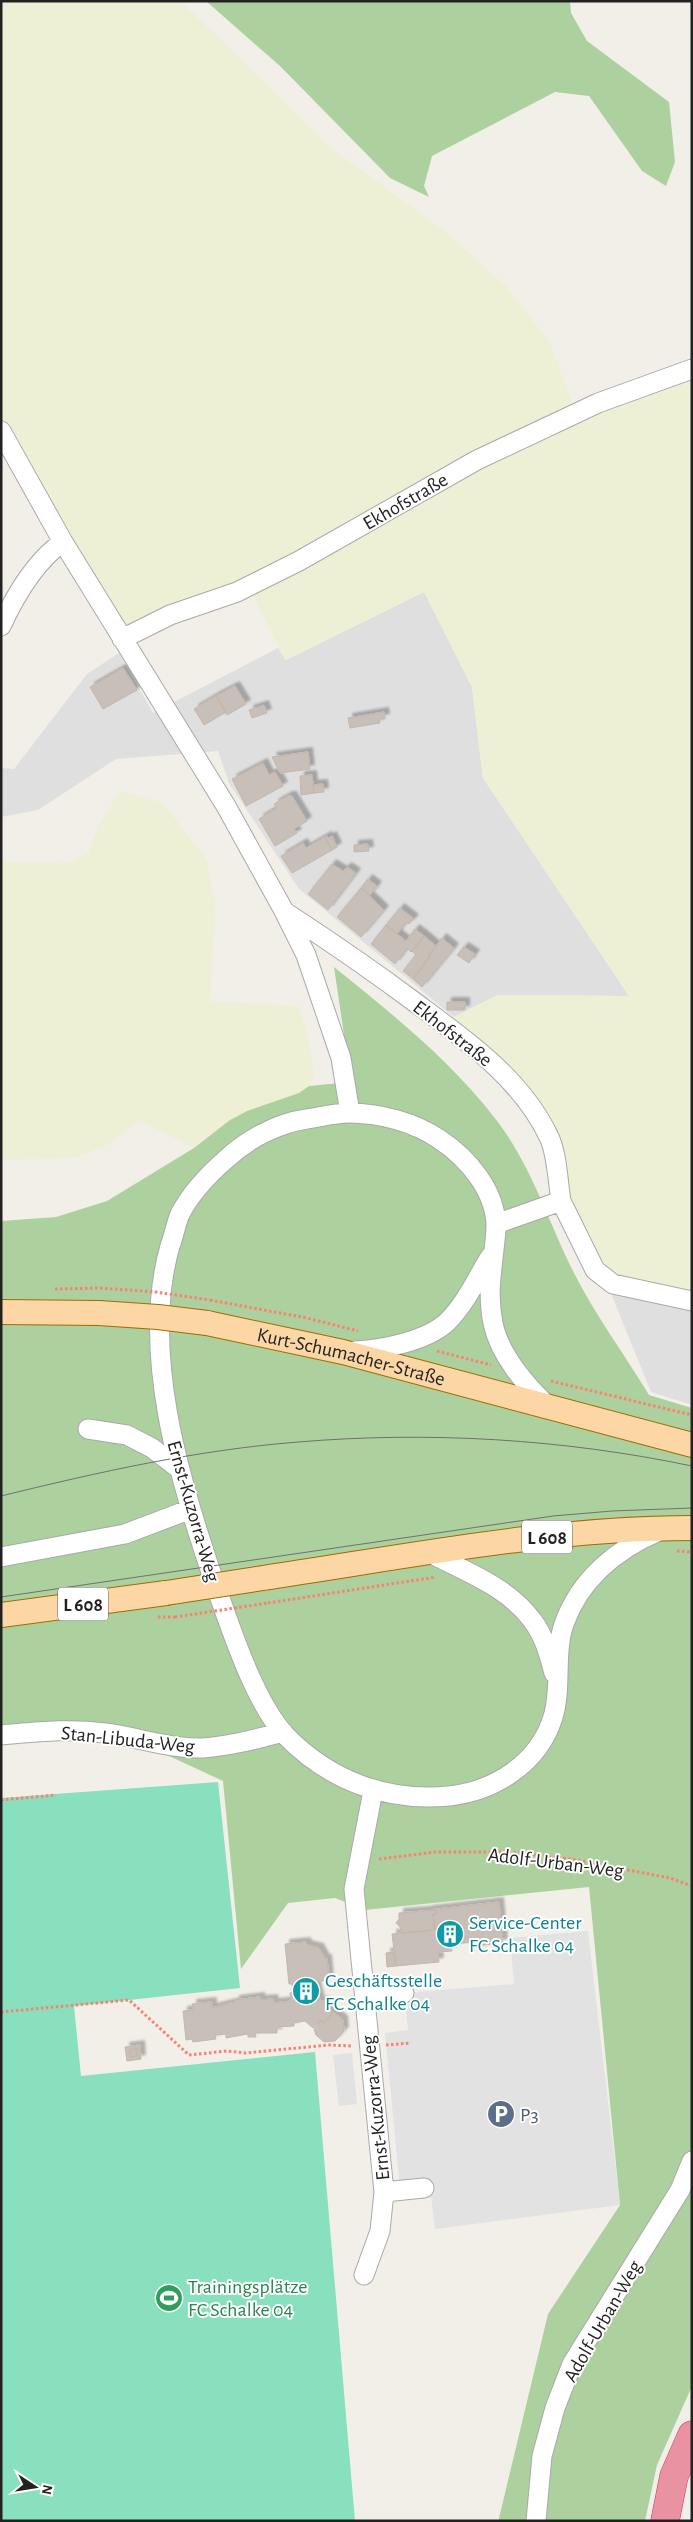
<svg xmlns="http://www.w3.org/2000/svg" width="693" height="2522" font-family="'Alegreya Sans',sans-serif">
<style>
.residential{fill:#e0dfdf}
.farmland{fill:#eef0d5}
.forest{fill:#add19e}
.pitch{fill:#88e0be}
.parking{fill:#e2e2e2}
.building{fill:#c7bfb8;stroke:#c4b6ab;filter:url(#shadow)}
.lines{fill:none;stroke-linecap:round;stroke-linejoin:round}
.minor-casing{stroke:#a9a9a9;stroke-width:21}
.major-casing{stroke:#a06b00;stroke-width:26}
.highway-casing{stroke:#dc2a67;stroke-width:29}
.path{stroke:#fa8072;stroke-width:3;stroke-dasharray:2.5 2.5;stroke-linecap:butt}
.minor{stroke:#fff;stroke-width:19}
.major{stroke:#fcd6a4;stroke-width:24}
.highway{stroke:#e892a2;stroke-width:28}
.tram{stroke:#707070;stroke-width:1}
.major-bridge-casing{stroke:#a06b00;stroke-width:26;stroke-linecap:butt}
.path-bridge{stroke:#fa8072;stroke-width:3;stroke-dasharray:2.5 2.5;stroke-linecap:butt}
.major-bridge{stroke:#fcd6a4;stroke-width:24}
.labels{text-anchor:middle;stroke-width:4;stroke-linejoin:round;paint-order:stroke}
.shield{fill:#fff;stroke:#646464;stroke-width:1}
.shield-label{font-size:19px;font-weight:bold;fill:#222}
.street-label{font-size:20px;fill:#222;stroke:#fff}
.culture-label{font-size:20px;fill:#0d838f;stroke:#fff;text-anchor:start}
.service-label{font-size:20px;fill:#4e5e75;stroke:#fff;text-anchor:start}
.leisure-label{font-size:20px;fill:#27864d;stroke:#fff;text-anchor:start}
</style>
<defs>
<filter id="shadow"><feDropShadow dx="4.5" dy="-4.5" stdDeviation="1" flood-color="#0004"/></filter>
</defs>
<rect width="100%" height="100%" fill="#f2efe9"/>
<!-- residential -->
<path class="residential" d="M424,592L472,687L483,778L629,996L498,995L454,1017L299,889L229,783L218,751L116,759L38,810L1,817V768L14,769L87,674L119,653L153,713L278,648L286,660Z
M608,1286L692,1308V1405L651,1392Z"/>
<!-- farmland -->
<path class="farmland" d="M1,1H181L331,148L442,229L506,286L549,341L578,419L692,377V1291L618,1277L603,1265L583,1232L513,1076L454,1017L498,995L629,996L483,778L472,687L424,592L285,660L247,585L126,628L12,435L1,452Z
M120,791L163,803L207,860L215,907L210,1001L298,1006L306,1027L314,1075L309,1086L299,1093L247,1111L230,1120L194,1148L141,1121L107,1145L75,1158L1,1160V862L66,863L88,853L102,820Z"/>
<!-- forest -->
<path class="forest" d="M206,1H570L571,13L587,41L669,102L675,162L666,186L642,171L589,96L555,92L432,156L424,186L429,197L390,178L280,66Z
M334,967C391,1013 449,1059 494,1117C532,1165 548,1222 575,1275C596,1316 625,1355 649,1395L692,1408V2386L657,2465L645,2521H499V2518L548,2314L620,2205L589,1887L365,1910L335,1898L288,1903L241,1969L223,1781L141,1743L1,1734V1221L56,1217L107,1201L194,1148L230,1120L247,1111L299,1093L309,1086L351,1082Z"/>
<!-- pitch -->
<path class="pitch" d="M218,1782L240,1988L74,2006L81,2076L315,2052L355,2521H1V1798Z"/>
<!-- parking -->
<path class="parking" d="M588,1931L620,2205L435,2229L431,2196L401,2199L385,2033L408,2030L404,1993L514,1984L510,1938Z
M352,2053L357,2104L339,2106L333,2055Z"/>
<!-- building -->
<path class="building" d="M123,668L137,690L103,709L90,687Z
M235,686L246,704L227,715L216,696Z
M216,696L226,712L204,725L194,709Z
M264,705L267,713L252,718L249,710Z
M384,712L385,718L379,719L380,723L350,728L348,718Z
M308,752L310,769L280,773L272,757Z
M263,763L269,775L275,772L283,786L246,806L232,779Z
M312,775L314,793L301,795L300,776Z
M323,784L324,792L314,793L313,785Z
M288,796H292L307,821L294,829L297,833L275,846L259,819L277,808L274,804Z
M327,836L329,838L332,836L337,847L332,850L325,837Z
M325,837L332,850L292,873L281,856L303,843L306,848Z
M368,844L369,851L354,852V845Z
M332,864L343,871L347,867L356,873L328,910L308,894Z
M368,879L377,886L370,895L361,888Z
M361,888L384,910L361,937L337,917Z
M400,908L414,919L409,924L406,922L397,934L386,925Z
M386,925L406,941L415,929L424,936L411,952L407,948L395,964L371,944Z
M424,936L436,946L428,955L430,957L413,979L403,971L416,955L412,951Z
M442,938L454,948L422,987L413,979Z
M464,947L475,954L469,963L457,955Z
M447,1002H465V1010H447Z
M499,1902L503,1943L476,1946V1942L451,1944L452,1951L438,1952L439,1962L396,1966L392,1934L435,1930L433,1914H437L436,1910H429Z
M436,1910L437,1914H433L435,1930L401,1933L400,1927L396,1923L399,1919V1913Z
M306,1942L307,1945L319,1948L325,1959H327L329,1980L315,1982L320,2001H325V2006L333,2012L324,2023L320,2020L313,2028L305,2021L294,2023V2026L277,2027V2033H255L256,2037H248V2034L226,2038V2034L215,2035L216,2039L193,2042L192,2039L186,2040L183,2011L193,2010L192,2004L212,2002V2008L236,2002L235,2000L260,1997L261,2000L273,1999L274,2003L291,2001L290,1993L293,1992L292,1984H289L285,1944Z
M394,1952L396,1966L387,1967L386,1953Z
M333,2012L343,2020L344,2031L335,2041L324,2042L316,2035L314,2029L320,2021L324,2023Z
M140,2045L141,2059L127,2061L125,2047Z
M137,2049V2056L130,2057V2050Z"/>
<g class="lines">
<!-- minor casing -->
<g class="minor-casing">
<path id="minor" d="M1,431L63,542L226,806L284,911L306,955L341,1058L350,1113
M1,626C15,596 35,561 63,542
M122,639L170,615L237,592L299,561L477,460L598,403L692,369
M285,912C331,942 376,973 420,1006C470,1043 522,1080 549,1137C557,1153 558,1183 561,1201
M496,1224L561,1201L595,1270L613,1284L692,1301
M354,1351C381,1350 428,1341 448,1321C466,1303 477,1278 490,1257
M549,1407C526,1386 499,1354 493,1323C486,1290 494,1261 496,1229C497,1192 468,1158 439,1139C414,1122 379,1113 349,1113C335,1113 320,1117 307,1119C277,1123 246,1140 224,1161C207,1176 191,1193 180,1214C176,1223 174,1236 170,1246C140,1351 180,1482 214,1581C230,1626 254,1702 286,1736C330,1781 387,1802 449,1796C495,1791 539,1763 553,1717C562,1688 554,1653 564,1624C580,1579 617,1549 659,1531
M88,1429L127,1435L152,1448L178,1468
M430,1553C466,1572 508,1587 532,1620C544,1635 549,1655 554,1673
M1,1557L125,1534L191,1509
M1,1735C36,1732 70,1728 105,1733C138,1737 169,1749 203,1748C231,1746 256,1739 283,1732
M364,1998L404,1993
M384,2192L424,2188
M364,2275L380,2231L384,2192L354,1889L373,1791
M536,2521L542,2456L555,2408L572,2364L680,2190L692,2161"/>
</g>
<!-- major casing -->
<g class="major-casing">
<g id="major">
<path d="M1,1312L99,1313"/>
<path id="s1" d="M207,1323L343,1352L692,1445"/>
<path d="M263,1578C405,1557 548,1528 692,1528"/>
<path d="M1,1615L166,1593"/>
</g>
</g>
<!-- highway casing -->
<g class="highway-casing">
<path id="highway" d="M665,2521L674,2476L692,2435"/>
</g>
<!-- path -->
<path class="path" d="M55,1289L100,1288
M210,1300L307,1318L358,1331
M437,1351L491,1365
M551,1381L692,1415
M677,1551L692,1552
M268,1603L436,1577
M158,1617H175
M1,1800L56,1795
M379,1859L436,1852H510L571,1859L670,1878L692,1886
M1,2012L129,2000L189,2055L227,2051L245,2053L329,2045L353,2046
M386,2045L411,2043"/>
<!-- minor -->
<use href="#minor" class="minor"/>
<!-- major -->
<use href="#major" class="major"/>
<!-- highway -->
<use href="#highway" class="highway"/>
<!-- tram -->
<path class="tram" d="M1,1496C99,1472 197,1450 298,1442C429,1431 563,1439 692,1466
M1,1597L553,1516L612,1511L692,1508"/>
<!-- major-bridge casing -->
<g class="major-bridge-casing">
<path id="major-bridge" d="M99,1313L158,1317L207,1323
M166,1593L263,1578"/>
</g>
<!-- path-bridge -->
<path class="path-bridge" d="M100,1288L155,1292L210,1300
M175,1617L268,1603"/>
<!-- major-bridge -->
<use href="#major-bridge" class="major-bridge"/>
</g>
<!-- icons -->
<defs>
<g id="building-disc" transform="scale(1.4375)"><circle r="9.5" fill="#0f9aa8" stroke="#fff"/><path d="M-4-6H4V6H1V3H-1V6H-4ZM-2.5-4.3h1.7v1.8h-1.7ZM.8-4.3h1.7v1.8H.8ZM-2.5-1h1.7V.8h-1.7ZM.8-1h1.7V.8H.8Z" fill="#fff"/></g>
<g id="parking-disc" transform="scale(1.4375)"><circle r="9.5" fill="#5c6f8a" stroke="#fff"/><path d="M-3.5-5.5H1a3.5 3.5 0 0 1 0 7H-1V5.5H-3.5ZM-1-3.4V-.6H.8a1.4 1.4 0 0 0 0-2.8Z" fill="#fff"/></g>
<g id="stadium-disc" transform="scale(1.4375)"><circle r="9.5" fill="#2e9e5b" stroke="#fff"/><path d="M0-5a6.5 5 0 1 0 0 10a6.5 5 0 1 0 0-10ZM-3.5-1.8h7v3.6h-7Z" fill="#fff"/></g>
</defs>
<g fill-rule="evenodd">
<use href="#building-disc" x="450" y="1934"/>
<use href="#building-disc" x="306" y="1991"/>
<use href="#parking-disc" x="501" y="2114"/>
<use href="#stadium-disc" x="169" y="2298"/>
</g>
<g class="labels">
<!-- shield labels -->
<g class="shield">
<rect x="522" y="1520.5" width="50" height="33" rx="4"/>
<rect x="58" y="1587.5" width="50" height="33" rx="4"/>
</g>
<g class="shield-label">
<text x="547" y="1544">L 608</text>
<text x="83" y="1611">L 608</text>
</g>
<!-- street labels -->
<g class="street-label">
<text transform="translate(405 501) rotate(-30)" y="7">Ekhofstraße</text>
<text transform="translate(453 1033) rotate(38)" y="7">Ekhofstraße</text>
<text dy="7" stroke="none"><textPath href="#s1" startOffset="148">Kurt-Schumacher-Straße</textPath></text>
<text transform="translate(194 1511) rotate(74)" y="7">Ernst-Kuzorra-Weg</text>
<text transform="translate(128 1739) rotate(6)" y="7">Stan-Libuda-Weg</text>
<text transform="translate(556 1862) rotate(7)" y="7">Adolf-Urban-Weg</text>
<text transform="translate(375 2108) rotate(-96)" y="7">Ernst-Kuzorra-Weg</text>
<text transform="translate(602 2321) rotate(-60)" y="7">Adolf-Urban-Weg</text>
</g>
<!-- culture labels -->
<g class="culture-label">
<text x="469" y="1929">Service-Center<tspan x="469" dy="23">FC Schalke 04</tspan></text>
<text x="325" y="1987">Geschäftsstelle<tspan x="325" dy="23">FC Schalke 04</tspan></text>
</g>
<!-- service labels -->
<g class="service-label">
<text x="520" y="2121">P3</text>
</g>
<!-- leisure labels -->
<g class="leisure-label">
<text x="188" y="2293">Trainingsplätze<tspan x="188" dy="23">FC Schalke 04</tspan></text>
</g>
</g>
<!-- border -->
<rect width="693" height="2522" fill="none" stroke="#222222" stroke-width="5"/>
<!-- north arrow -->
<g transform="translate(35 2487) rotate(102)" stroke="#ffffff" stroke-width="4" paint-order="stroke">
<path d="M0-4L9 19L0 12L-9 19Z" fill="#222222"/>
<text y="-8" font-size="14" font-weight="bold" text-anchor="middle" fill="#222222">N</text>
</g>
</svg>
